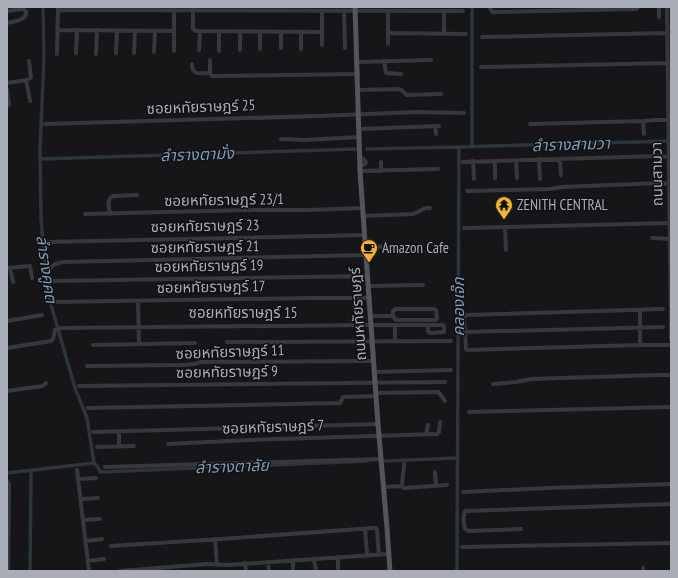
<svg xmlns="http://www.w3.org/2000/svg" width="678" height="578" font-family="'PT Sans Narrow','Noto Sans Thai',sans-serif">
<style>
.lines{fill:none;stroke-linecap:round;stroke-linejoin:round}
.canal{stroke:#2c353c;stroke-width:3.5}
.minor{stroke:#37383d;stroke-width:4}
.major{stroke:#53555c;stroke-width:5}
.labels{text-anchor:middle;stroke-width:3;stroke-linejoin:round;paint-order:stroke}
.street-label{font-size:15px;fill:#a8adb8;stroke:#111113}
.poi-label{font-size:15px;fill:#a8adb8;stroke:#111113;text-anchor:start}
.water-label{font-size:16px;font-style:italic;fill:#7f9bb3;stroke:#111113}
</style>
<rect width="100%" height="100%" fill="#161618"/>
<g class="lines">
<!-- canal -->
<path class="canal" d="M472,147V7
M367,149L459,147
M40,159L355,149
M385,461L457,458
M94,463L98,467L100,472L367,461
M7,473L94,463L87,418L75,388L47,291L41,218L40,150L44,57L43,7
M30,571L31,470
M457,571L459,147L671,141"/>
<!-- minor -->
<path class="minor" d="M490,7L491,10L493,12L636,9L638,7
M659,7V17
M667,7L671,340
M58,10L463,11
M193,10V29L196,31L322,32
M7,11L22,9L26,11C27,21 15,21 7,23
M344,11L345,48
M388,11V44
M444,11V34
M57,30L174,31V10
M174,31V51
M219,31V51
M240,32V50
M260,32V49
M281,32V48
M301,32V49
M388,33L466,34
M482,37L667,33
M322,45V11
M199,50L200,32
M154,52L155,31
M76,53L77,30
M116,53L117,31
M134,53L135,31
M57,54L58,8
M96,54L97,30
M210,60V73L212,76L358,74
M384,61L386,73L401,74
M358,62L431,60
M192,64C192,76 201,73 210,73
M481,67L668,63
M26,80L30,101
M7,83L26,80L31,78L29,61
M7,89L9,105
M358,90L399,89L401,90L407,95L441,94
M45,124L318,116L417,112L464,113
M530,124L643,121
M435,126L436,134
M359,129L439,126
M644,134L643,121L655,120H669
M281,139L305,140L360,137
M360,158C363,159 366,159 366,163L360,167
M539,159L540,179
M560,159L561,175
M516,160L517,178
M473,161L474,179
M495,161V178
M463,162L659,156L669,157
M360,171L438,169
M381,171V162
M467,191L550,189L563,187L659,183L670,184
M85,214L248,210H309L363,208
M110,214C109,207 106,200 113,196L137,195
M363,216L413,214L426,208H430
M505,227L506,250
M464,228L670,223
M652,238L670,239
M46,242L365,235
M366,247L411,246
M7,268L30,266L32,278
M10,268L13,282
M47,271L55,264L63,262L366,255
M51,281L368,276
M369,286L423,285
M138,301L139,344
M52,302L313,298H370
M396,309H434L436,310L437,319L435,320H396L393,316V311Z
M663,309L466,315L464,317L466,349L467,350L640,345H671
M640,310V345
M371,316H393
M7,321L42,315
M395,325V341
M465,332L663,327
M227,342L451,341
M93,345L195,343
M7,348L51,341L53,339L55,330L61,328L371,325C395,325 419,325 443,325L444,326V332L430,333L428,331V325
M87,366L181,365L194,364L201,362L374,361
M375,372L451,370
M493,384L516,382L531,379L657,375H671
M79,386L445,382
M7,391L43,386L46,383
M376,393L438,392C441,394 442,398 445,401
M88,408L340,403L343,397L376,396
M469,412L671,407
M119,431V446
M93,432L378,424
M426,434L428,425
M168,444L249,440L437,434L439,432L440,422
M97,447L134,446
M105,467L380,459
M77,470L89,571
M435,472L436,485
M78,479L96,478
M7,481L9,484V488L8,571
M402,486C402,478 404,472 404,464
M383,487L402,486L404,488L447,485
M463,492L548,488L671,484
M81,499L98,498
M83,520L100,519
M365,529L367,555
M521,529L469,531L465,529C464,523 462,516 465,511L671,504
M215,539L217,564
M86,541L102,539
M111,546L221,539L374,528H376L377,530L379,555
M462,547L671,543
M338,557V569
M314,559L316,571
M293,560V571
M88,561L104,559
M268,562L269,571
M245,563L246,571
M120,571L207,564L227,565L388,554
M643,571V568"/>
<!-- major -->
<path class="major" d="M355,7L360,171L378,424L387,528L390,571"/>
</g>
<!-- icons -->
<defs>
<g id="temple-pin" transform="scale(0.9)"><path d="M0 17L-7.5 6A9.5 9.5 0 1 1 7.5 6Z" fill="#f2b134" stroke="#111113"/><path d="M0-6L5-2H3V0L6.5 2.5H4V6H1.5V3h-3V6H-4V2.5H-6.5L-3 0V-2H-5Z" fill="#111"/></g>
<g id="cafe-pin" transform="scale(0.9)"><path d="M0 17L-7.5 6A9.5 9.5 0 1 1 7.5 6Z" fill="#f2b134" stroke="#111113"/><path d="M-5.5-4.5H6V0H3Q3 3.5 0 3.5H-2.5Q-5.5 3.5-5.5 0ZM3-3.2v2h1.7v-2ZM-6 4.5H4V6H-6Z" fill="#111"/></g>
</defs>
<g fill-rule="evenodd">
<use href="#temple-pin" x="504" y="205"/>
<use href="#cafe-pin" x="369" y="248"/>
</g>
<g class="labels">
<!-- street labels -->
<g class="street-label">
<text transform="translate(201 107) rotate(-2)" y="5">ซอยหทัยราษฎร์ 25</text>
<text transform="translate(657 174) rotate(-91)" y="5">ถนนสามวา</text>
<text transform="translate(224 200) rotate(-1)" y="5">ซอยหทัยราษฎร์ 23/1</text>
<text transform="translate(205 226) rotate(-1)" y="5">ซอยหทัยราษฎร์ 23</text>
<text transform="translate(205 247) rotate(-1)" y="5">ซอยหทัยราษฎร์ 21</text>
<text transform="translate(209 266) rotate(-1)" y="5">ซอยหทัยราษฎร์ 19</text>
<text transform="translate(211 287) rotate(-1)" y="5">ซอยหทัยราษฎร์ 17</text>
<text x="243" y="318">ซอยหทัยราษฎร์ 15</text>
<text transform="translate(358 314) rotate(-94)" y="5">ถนนหทัยราษฎร์</text>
<text transform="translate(230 352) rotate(-2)" y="5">ซอยหทัยราษฎร์ 11</text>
<text transform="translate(227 372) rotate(-1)" y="5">ซอยหทัยราษฎร์ 9</text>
<text transform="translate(273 427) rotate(-2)" y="5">ซอยหทัยราษฎร์ 7</text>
</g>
<!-- poi labels -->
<g class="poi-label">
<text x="517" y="210">ZENITH CENTRAL</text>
<text x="382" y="253">Amazon Cafe</text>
</g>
<!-- water labels -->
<g class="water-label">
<text transform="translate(571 144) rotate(-2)" y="6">ลำรางสามวา</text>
<text transform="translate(197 154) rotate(-2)" y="6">ลำรางตามั่ง</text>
<text transform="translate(47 269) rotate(82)" y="6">ลำรางคูคต</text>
<text transform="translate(458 307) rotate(-90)" y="6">คลองเจ๊ก</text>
<text transform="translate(232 466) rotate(-2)" y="6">ลำรางตาลัย</text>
</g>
</g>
<!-- border -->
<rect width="678" height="578" fill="none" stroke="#a8adb8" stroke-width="16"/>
</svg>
